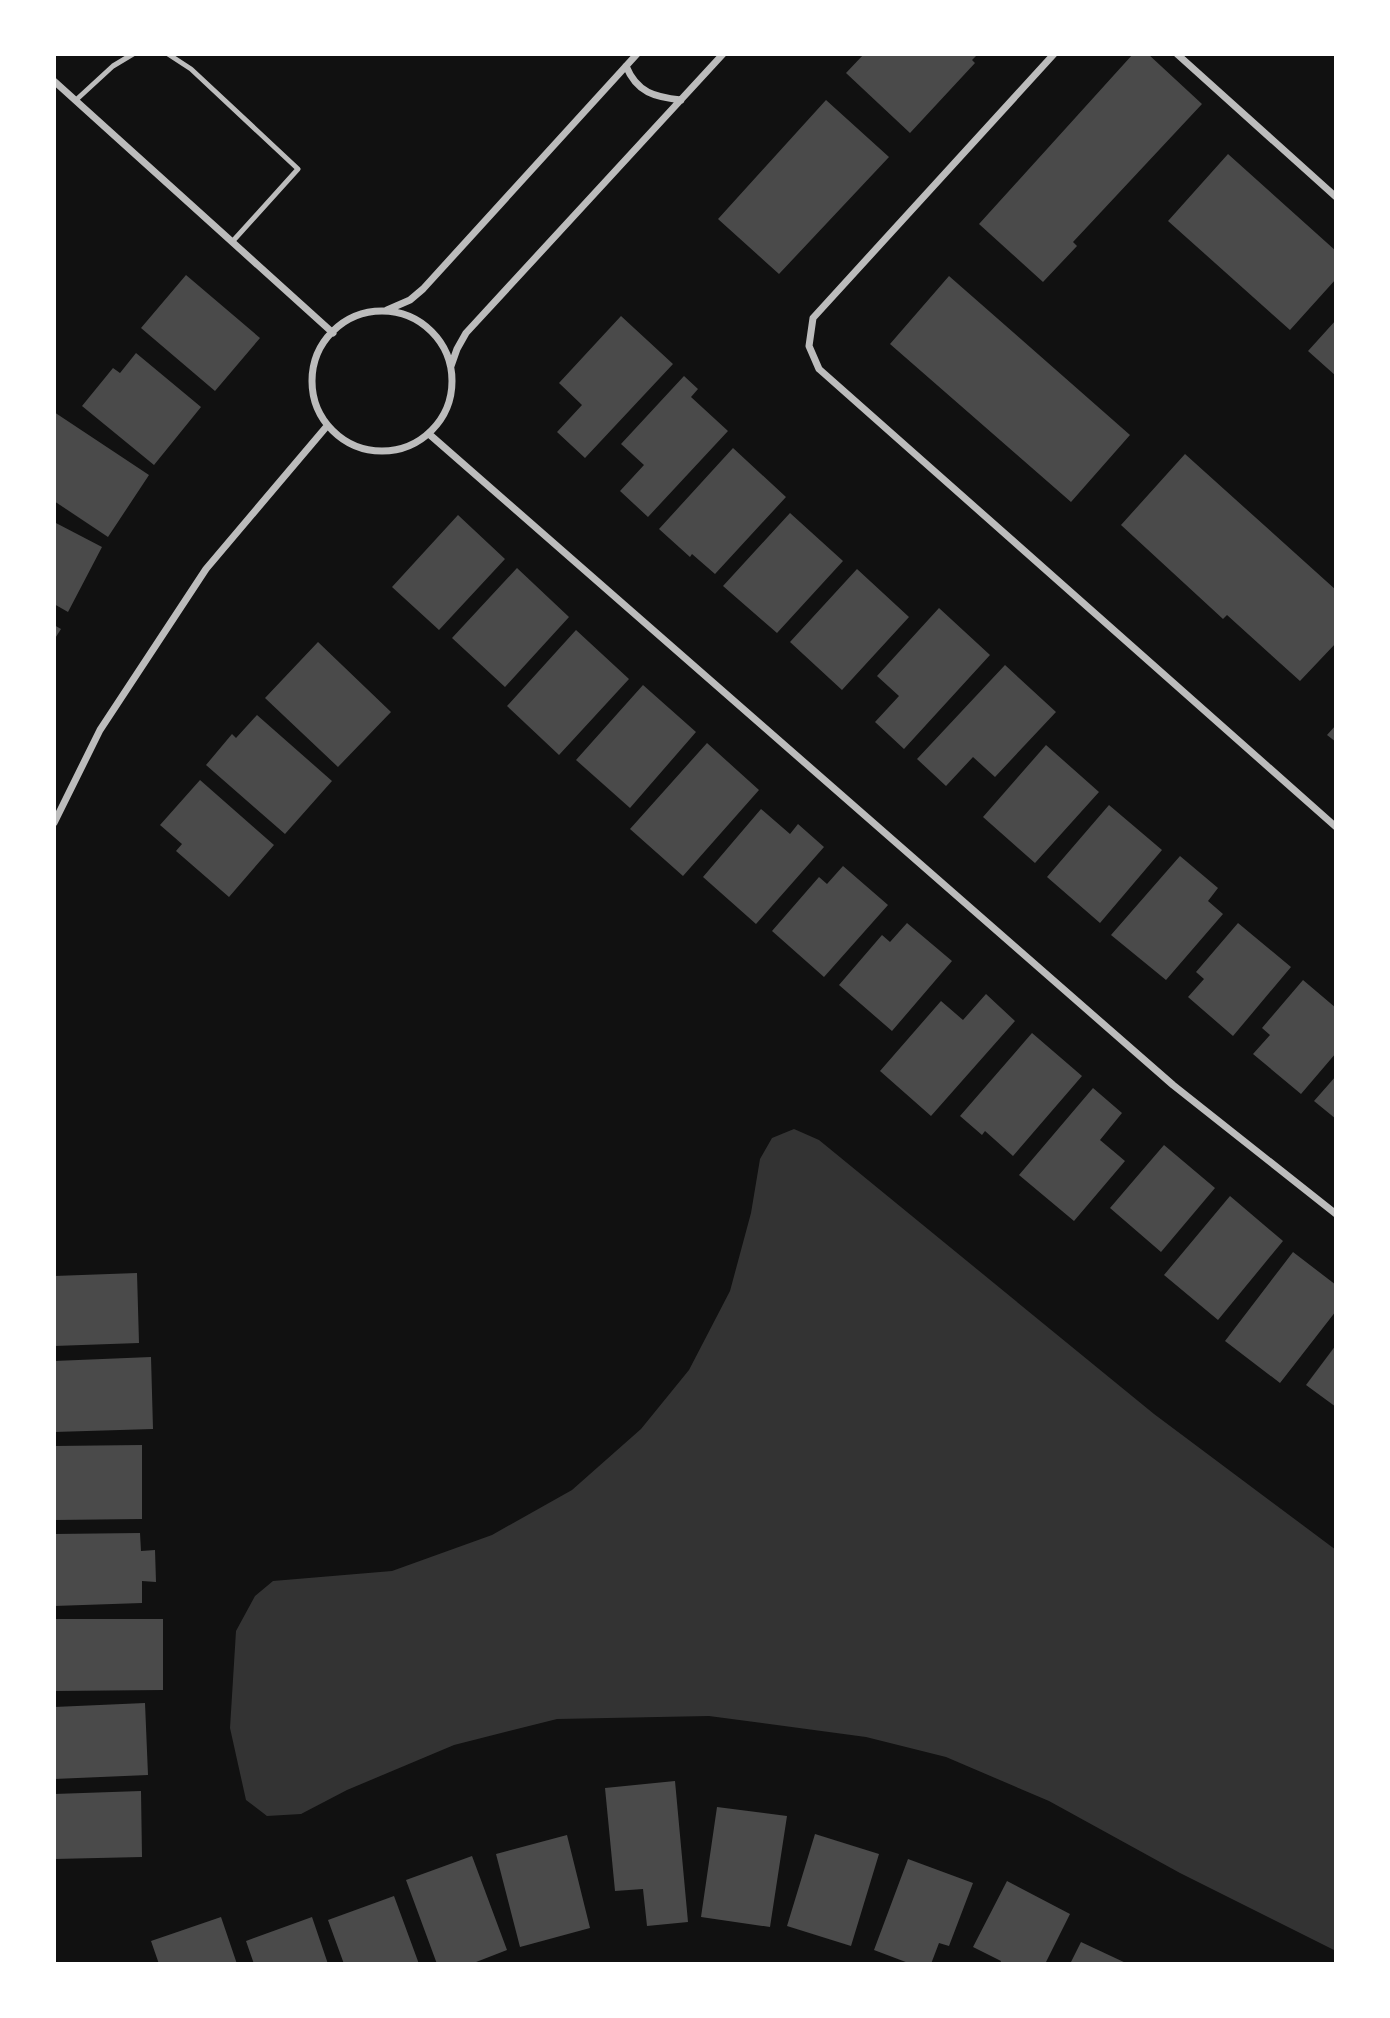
<svg xmlns="http://www.w3.org/2000/svg" width="1390" height="2018" font-family="'Crimson Pro',serif">
<style>
.water{fill:#333}
.building{fill:#4a4a4a}
.lines{fill:none;stroke-linecap:round;stroke-linejoin:round}
.service{stroke:#bcbcbc;stroke-width:5}
.minor{stroke:#bcbcbc;stroke-width:7}
</style>
<rect width="100%" height="100%" fill="#111"/>
<!-- water -->
<path class="water" d="M794,1129L819,1140L1154,1414L1336,1550V1951L1180,1873L1049,1801L946,1757L866,1737L709,1716L557,1719L454,1745L347,1790L301,1814L267,1816L246,1800L230,1728L236,1631L255,1596L273,1581L392,1571L492,1535L572,1490L641,1429L689,1370L730,1291L751,1213L760,1159L772,1138Z"/>
<!-- building -->
<path class="building" d="M864,54H978L972,60L975,63L910,133L846,73Z
M1133,54H1148L1202,104L1073,242L1077,246L1043,282L979,224Z
M826,100L889,157L779,274L718,219Z
M1228,154L1336,251V279L1290,330L1168,221Z
M186,275L260,338L215,391L141,328Z
M949,276L1130,435L1071,502L890,344Z
M621,316L673,364L585,458L557,432L582,405L559,383Z
M1336,320V376L1308,351Z
M136,353L201,407L154,465L82,406L113,368L120,373Z
M684,376L698,389L691,397L728,431L648,517L620,491L644,465L621,444Z
M54,412L149,475L108,537L54,501Z
M733,448L786,497L715,574L692,554L690,557L659,529Z
M1185,454L1336,590V643L1300,681L1227,615L1223,619L1121,525Z
M790,513L843,561L777,633L723,586Z
M458,515L505,559L439,630L392,587Z
M54,522L102,547L68,612L54,604Z
M517,568L569,617L505,687L452,638Z
M857,569L909,617L842,690L790,642Z
M939,608L990,655L904,749L875,722L899,696L877,676Z
M54,625L61,629L54,640Z
M576,630L629,679L559,755L507,706Z
M318,642L391,712L338,767L265,698Z
M1005,665L1056,712L995,777L973,757L946,786L917,759Z
M643,685L696,732L630,808L576,760Z
M257,715L332,781L285,834L206,765L232,734L236,738Z
M1336,725V742L1327,735Z
M707,743L759,790L683,876L630,829Z
M1046,745L1099,792L1035,863L983,817Z
M200,780L274,845L229,897L176,851L182,844L160,825Z
M1109,805L1162,850L1100,923L1047,877Z
M761,809L790,834L798,824L824,847L756,924L703,877Z
M1180,856L1218,888L1208,901L1223,914L1166,980L1111,935Z
M843,866L888,905L824,977L772,931L819,877L827,884Z
M907,923L952,961L892,1031L839,985L882,935L890,942Z
M1238,923L1291,967L1233,1036L1188,997L1204,979L1196,972Z
M1303,980L1336,1008V1053L1301,1094L1253,1054L1270,1035L1262,1028Z
M986,994L1015,1021L931,1116L880,1071L941,1001L963,1020Z
M1032,1033L1082,1076L1013,1156L985,1131L982,1135L960,1116Z
M1336,1076V1119L1314,1101Z
M1093,1088L1122,1113L1100,1140L1125,1161L1074,1221L1019,1175Z
M1164,1145L1215,1188L1161,1252L1110,1208Z
M1230,1196L1283,1241L1218,1320L1164,1275Z
M1293,1252L1336,1285V1311L1280,1383L1225,1341Z
M137,1273L139,1343L54,1346V1276Z
M1336,1345V1407L1306,1385Z
M151,1357L153,1429L54,1432V1361Z
M142,1445V1519L54,1520V1446Z
M140,1533L141,1551L155,1550L156,1582L142,1581V1603L54,1606V1534Z
M54,1619H163V1690L54,1691Z
M145,1703L148,1775L54,1779V1707Z
M675,1781L688,1922L647,1926L643,1889L615,1891L605,1788Z
M141,1791L142,1857L54,1859V1794Z
M717,1807L787,1816L770,1927L701,1917Z
M815,1834L879,1854L851,1946L787,1926Z
M567,1835L590,1928L520,1947L496,1854Z
M472,1856L507,1950L471,1964H437L406,1880Z
M908,1859L973,1883L949,1946L939,1943L931,1964H911L874,1950Z
M1007,1881L1070,1914L1045,1964H1000L1001,1961L973,1947Z
M394,1896L419,1964H344L328,1920Z
M221,1917L237,1964H159L151,1941Z
M312,1917L328,1964H254L246,1941Z
M1081,1942L1128,1964H1070Z"/>
<g class="lines">
<!-- service -->
<path class="service" d="M168,54L191,69L298,169L232,242
M76,100L113,66L133,54"/>
<!-- minor -->
<path class="minor" d="M1054,54L813,318L809,346L819,369L1336,827
M1177,54L1336,197
M626,66C637,93 655,97 681,100
M54,81L333,333
M387,310L410,300L423,289L637,54
M312 381a70 70 0 1 1 140 0a70 70 0 1 1-140 0Z
M451,366L457,349L466,333L723,54
M429,434L1173,1085L1336,1214
M54,823L100,730L206,569L327,426"/>
</g>
<!-- border -->
<rect width="1390" height="2018" fill="none" stroke="#ffffff" stroke-width="112"/>
</svg>
